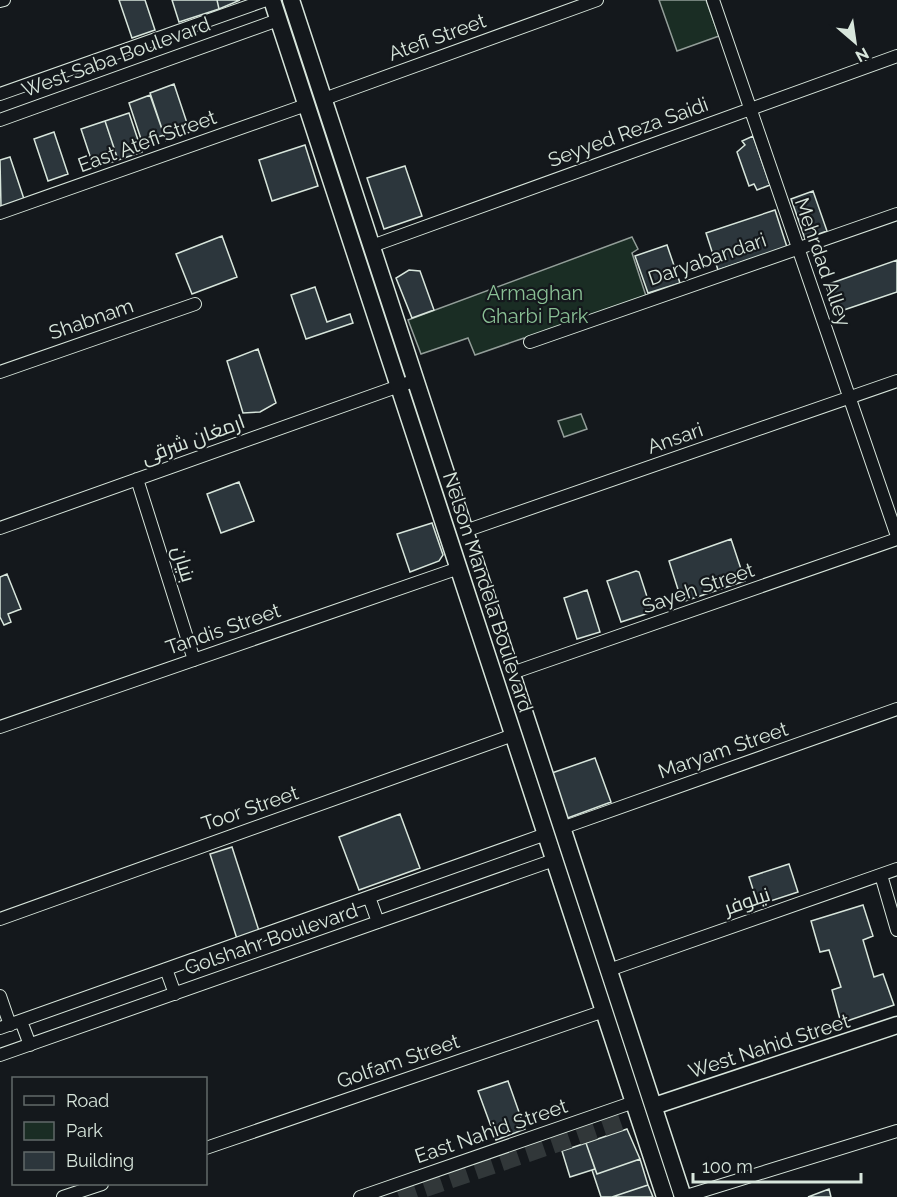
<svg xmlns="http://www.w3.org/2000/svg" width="897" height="1197" font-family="Raleway,Cairo,sans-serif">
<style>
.green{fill:#1a2d24;stroke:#939e99;stroke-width:1.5}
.building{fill:#2c363c;stroke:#d8e6dc;stroke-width:1.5}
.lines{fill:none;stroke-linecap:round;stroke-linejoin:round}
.highway-tunnel{stroke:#313739;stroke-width:18;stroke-dasharray:18 9;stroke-linecap:butt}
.minor-casing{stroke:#d8e6dc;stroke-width:14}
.major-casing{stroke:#d8e6dc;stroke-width:19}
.minor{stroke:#14181c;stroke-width:12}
.major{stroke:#14181c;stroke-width:16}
.labels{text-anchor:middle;stroke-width:4.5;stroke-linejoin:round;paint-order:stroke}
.street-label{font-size:20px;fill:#d8e6dc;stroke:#14181c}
.park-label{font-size:20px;fill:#8ac095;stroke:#14181c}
</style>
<rect width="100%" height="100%" fill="#14181c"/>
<!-- green -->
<path class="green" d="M659,0H706L719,36L677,51Z
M632,237L638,249L632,253L646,296L525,341L524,338L475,355L468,338L421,354L408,320Z
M581,414L587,429L564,437L558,421Z"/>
<!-- building -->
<path class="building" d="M119,0H145L155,30L132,38Z
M172,0H217L219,9L179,22Z
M217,0H240L219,9Z
M174,84L190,132L166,141L150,93Z
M150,95L164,135L142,142L129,103Z
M129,113L142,152L118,160L105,121Z
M105,121L118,160L94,168L81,129Z
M54,132L68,174L48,181L34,139Z
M753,136L770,185L757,190L754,184L749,186L737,152L745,145L742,141Z
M305,145L318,186L272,201L259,160Z
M10,157L24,199L1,207L0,160Z
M405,166L422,216L384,229L367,178Z
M813,191L827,231L805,239L791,199Z
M775,210L787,247L718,270L706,233Z
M222,236L237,277L192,294L176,254Z
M667,245L680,283L648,293L635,256Z
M897,260V292L835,313L826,285Z
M409,270L420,271L434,310L412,318L396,278Z
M315,287L327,322L350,314L353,323L306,339L291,295Z
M258,349L276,403L260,412L243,413L227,361Z
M239,482L254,521L221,533L207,494Z
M432,523L443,555L439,561L410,572L397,534Z
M731,539L745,581L682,602L669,561Z
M636,571L639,572L652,612L621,622L607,581Z
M7,574L21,609L8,614L11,622L4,625L0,617V577Z
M587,590L600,632L577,639L564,598Z
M595,758L611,802L565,819L549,774Z
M400,814L420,868L359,890L339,837Z
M232,847L260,934L238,942L210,854Z
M789,864L798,892L758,905L749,877Z
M863,905L873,936L863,940L874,977L883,974L894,1005L841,1023L832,990L841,987L829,950L820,952L811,921Z
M508,1081L525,1129L496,1140L478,1091Z
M627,1129L640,1159L597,1174L586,1143Z
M586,1143L595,1169L570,1177L562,1151Z
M640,1159L648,1185L612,1197H601L592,1170L595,1169L597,1174Z
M648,1185L653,1197H612Z
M829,1189L831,1197H808Z"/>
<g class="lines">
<!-- highway-tunnel -->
<path class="highway-tunnel" d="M399,1197L654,1110"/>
<!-- minor casing -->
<g class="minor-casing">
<path id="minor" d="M713,0L897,536
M0,1L4,0
M0,94L266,0
M324,99L597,0
M0,120L278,20
M0,213L306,105
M372,246L897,56
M530,342L897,214
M0,372L195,304
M137,479L194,660
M0,528L416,380
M465,531L897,381
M512,673L897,539
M0,727L459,568
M562,828L897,709
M881,875L897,930
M369,897L378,922
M0,919L513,735
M166,969L175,994
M609,970L897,869
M0,996L10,1025
M21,1021L30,1045
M0,1028L546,834
M0,1055L554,860
M206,1148L604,1011
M63,1197L102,1184
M360,1197L634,1102
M683,1197L897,1131"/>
</g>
<!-- major casing -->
<g class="major-casing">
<path id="major" d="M272,0L665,1197
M291,0L683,1197
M654,1106L897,1025"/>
</g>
<!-- minor -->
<use href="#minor" class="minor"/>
<!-- major -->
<use href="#major" class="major"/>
</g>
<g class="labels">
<!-- street labels -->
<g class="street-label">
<text transform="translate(437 37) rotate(-20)" y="7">Atefi Street</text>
<text transform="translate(116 57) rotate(-20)" y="7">West Saba Boulevard</text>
<text transform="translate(628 132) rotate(-20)" y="7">Seyyed Reza Saidi</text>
<text transform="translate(147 141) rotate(-20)" y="7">East Atefi Street</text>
<text transform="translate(707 259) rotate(-19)" y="7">Daryabandari</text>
<text transform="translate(823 262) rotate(71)" y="7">Mehrdad Alley</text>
<text transform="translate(91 319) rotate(-19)" y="7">Shabnam</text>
<text transform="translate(675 438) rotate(-19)" y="7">Ansari</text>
<text transform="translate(193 439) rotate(-20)" y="7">ارمغان شرقی</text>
<text transform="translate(184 564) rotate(73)" y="7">بنیان</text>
<text transform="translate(698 588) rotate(-19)" y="7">Sayeh Street</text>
<text transform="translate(488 592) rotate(72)" y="7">Nelson Mandela Boulevard</text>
<text transform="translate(223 629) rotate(-19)" y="7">Tandis Street</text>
<text transform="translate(723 750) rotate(-19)" y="7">Maryam Street</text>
<text transform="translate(250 808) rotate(-19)" y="7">Toor Street</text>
<text transform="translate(747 901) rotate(-19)" y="7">نیلوفر</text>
<text transform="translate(271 939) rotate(-19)" y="7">Golshahr Boulevard</text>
<text transform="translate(769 1046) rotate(-18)" y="7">West Nahid Street</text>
<text transform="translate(398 1061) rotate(-19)" y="7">Golfam Street</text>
<text transform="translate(491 1131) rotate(-19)" y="7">East Nahid Street</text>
</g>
<!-- park labels -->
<g class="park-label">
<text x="535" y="300">Armaghan<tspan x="535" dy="23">Gharbi Park</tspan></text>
</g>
</g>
<!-- legend -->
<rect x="12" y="1077" width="195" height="108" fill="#14181c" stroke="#626a69" stroke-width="1.5"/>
<rect x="24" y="1096" width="30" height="9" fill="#14181c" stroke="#626a69" stroke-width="1.5"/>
<text x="66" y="1107" font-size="18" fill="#d8e6dc">Road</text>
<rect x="24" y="1122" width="30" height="18" fill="#1a2d24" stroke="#626a69" stroke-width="1.5"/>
<text x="66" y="1137" font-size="18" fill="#d8e6dc">Park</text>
<rect x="24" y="1152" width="30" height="18" fill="#2c363c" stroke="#626a69" stroke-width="1.5"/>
<text x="66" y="1167" font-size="18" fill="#d8e6dc">Building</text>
<!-- north arrow -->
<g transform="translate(855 42) rotate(151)" stroke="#14181c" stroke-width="4.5" paint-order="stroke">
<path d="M0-4.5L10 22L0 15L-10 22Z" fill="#d8e6dc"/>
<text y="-9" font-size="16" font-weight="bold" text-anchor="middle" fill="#d8e6dc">N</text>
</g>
<!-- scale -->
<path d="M693 1173v9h168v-9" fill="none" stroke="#d8e6dc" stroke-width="3"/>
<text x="702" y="1173" font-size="18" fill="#d8e6dc" stroke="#14181c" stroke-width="4.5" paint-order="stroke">100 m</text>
</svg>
